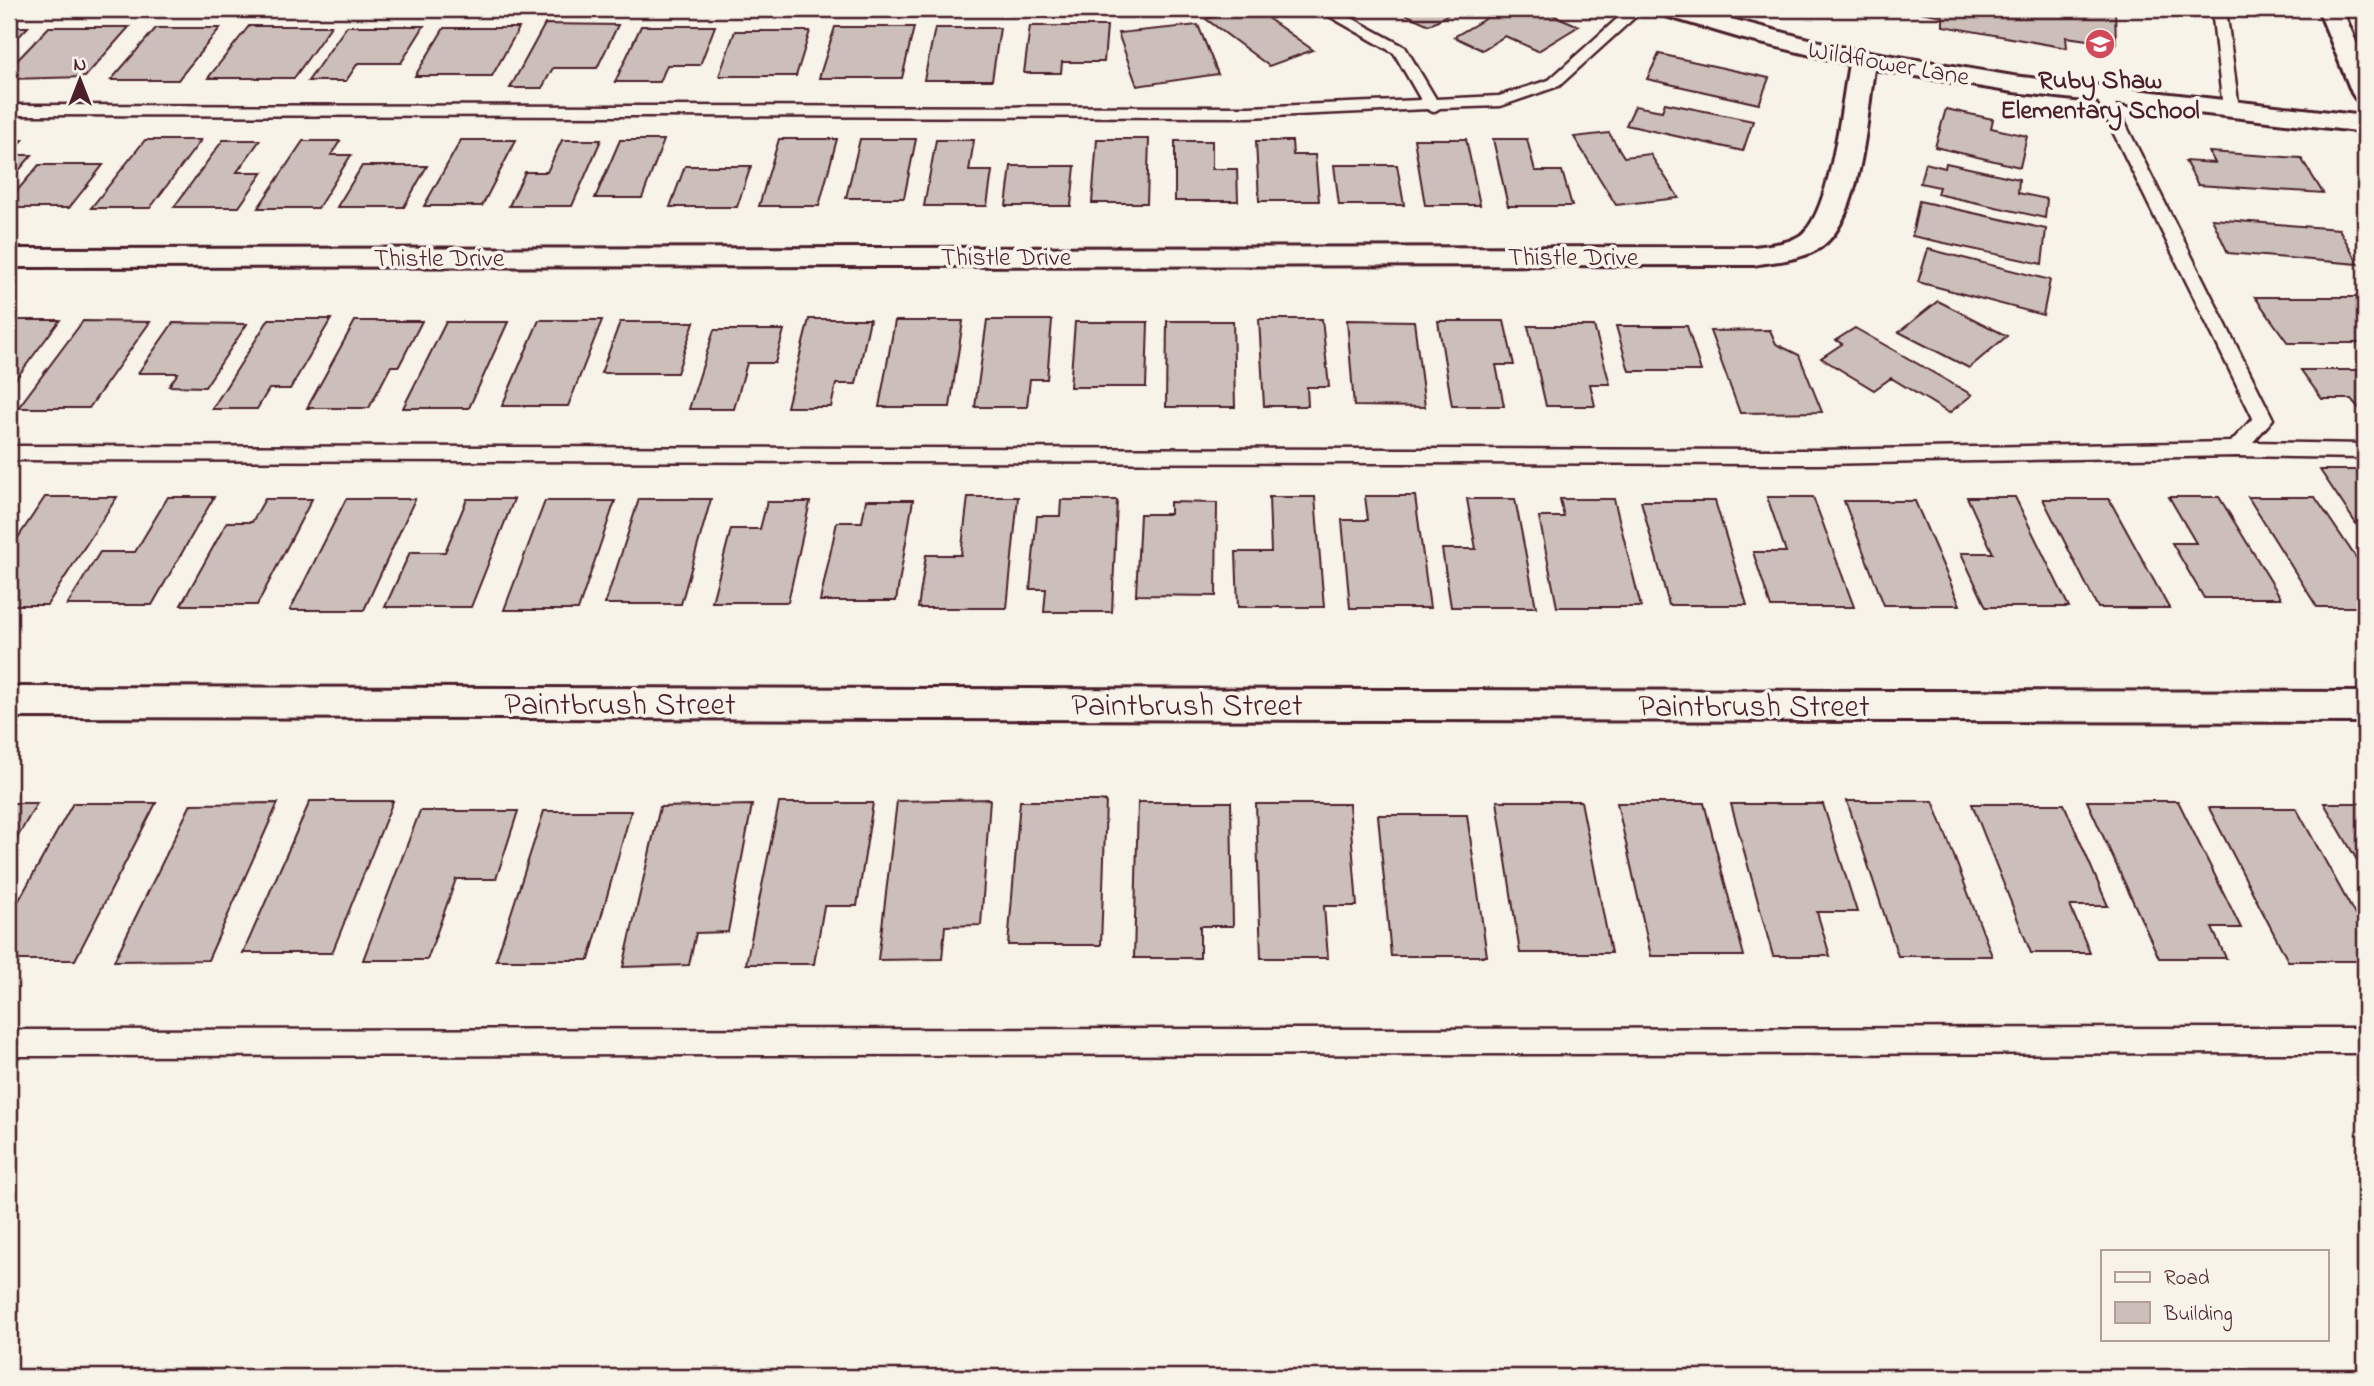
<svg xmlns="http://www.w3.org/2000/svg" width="2374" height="1386" font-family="'Indie Flower',sans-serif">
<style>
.building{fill:#ccbfb9;stroke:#4a1f2b;stroke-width:2}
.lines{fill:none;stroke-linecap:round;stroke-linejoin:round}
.lane-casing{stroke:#4a1f2b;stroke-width:5}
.street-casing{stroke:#4a1f2b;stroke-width:6}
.lane{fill:#f7f3e8;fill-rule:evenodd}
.street{fill:#f7f3e8;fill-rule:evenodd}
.labels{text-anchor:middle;stroke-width:7;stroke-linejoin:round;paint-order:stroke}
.far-street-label{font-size:26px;fill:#4a1f2b;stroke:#f7f3e8}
.far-poi-label{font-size:26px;font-weight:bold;fill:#4a1f2b;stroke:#f7f3e8}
.street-label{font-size:32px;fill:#4a1f2b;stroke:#f7f3e8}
</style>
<rect width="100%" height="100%" fill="#f7f3e8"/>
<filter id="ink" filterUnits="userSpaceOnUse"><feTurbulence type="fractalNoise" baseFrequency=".0143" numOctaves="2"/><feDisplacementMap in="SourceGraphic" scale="14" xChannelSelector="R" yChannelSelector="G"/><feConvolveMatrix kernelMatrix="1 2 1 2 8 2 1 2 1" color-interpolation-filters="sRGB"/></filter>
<g filter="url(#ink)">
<!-- building -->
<path class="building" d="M1236,9H1270L1280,15L1269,19L1313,50L1269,66L1206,19Z
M1394,9H1458L1429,25Z
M1502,9H1539L1579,26L1538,51L1505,36L1482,50L1454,37Z
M1902,9H2115L2116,44L2066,37L2067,48L1943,26V16Z
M545,24L618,25L597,68H553L542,88H510Z
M1198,25L1218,74L1137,86L1118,33Z
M249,26H331L294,78H208Z
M347,26H424L401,63H358L346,81H308Z
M641,26H715L700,65H667L660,82H615Z
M1030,26H1107L1104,62H1062L1061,73H1024Z
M9,27H28L9,47Z
M49,27H129L85,77L9,79V69Z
M835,27H914L902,78H819Z
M156,28H220L178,80H111Z
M444,28H519L492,76H415Z
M935,28H1000L992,80H924Z
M735,31H810L796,76H719Z
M1659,54L1769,78L1759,104L1647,79Z
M1665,103L1753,121L1743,151L1626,125L1635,106L1662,111Z
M1946,109L1993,119L1991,128L2027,136L2020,167L1935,147Z
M1609,133L1624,157L1650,154L1679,198L1616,205L1574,137Z
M779,139H837L819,206H759Z
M860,139H916L904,198H846Z
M1097,139H1149L1147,203H1092Z
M1414,139H1466L1480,205H1425Z
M1493,139H1527L1535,171H1562L1572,206H1508Z
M9,140H23L10,155H32L9,182Z
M145,140H201L150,208H91Z
M223,140H260L237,172H263L239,207H174Z
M461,140H516L482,206H424Z
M562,140H601L572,206H509L525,172H547Z
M620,140H664L642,198H595Z
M936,140H974L969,171H992L987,206H924Z
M303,141H340L331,155H351L318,208H258Z
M1175,141H1212V169H1237L1238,201H1175Z
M1256,141H1292L1293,155H1315L1319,201H1259Z
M2209,152L2301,158L2323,193L2198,185L2185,161L2215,163Z
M1925,163L1945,168L1946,163L2019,179L2018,193L2047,199L2045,218L1937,194L1939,187L1920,183Z
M39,165H103L69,208H9V200Z
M1334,165H1397L1404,205H1339Z
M362,166H427L404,207H337Z
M685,166H751L737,207H670Z
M1011,166H1075L1071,206H1006Z
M1919,201L2046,229L2042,264L1912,236Z
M2212,219L2339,229L2359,264L2228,253Z
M1928,249L2050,280L2043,315L1918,282Z
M2255,297H2365V343H2288Z
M1938,301L2007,336L1969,368L1899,332Z
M269,319H331L290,389H269L257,409H212Z
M809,319H870L856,384H836L831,407H787Z
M1259,319H1322L1329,387H1307L1308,406H1264Z
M9,320H60L9,388Z
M539,320H602L568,406H502Z
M987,320H1052L1047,379H1030L1027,407H975Z
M1347,320L1414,321L1425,407L1354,406Z
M83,321L150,322L89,408H18Z
M355,321H422L399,366H391L369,408H307Z
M895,321H963L950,407H879Z
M1167,321H1233L1235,407H1166Z
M1438,321H1504L1514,365H1496L1504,406H1452Z
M446,322H508L469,408H403Z
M620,322H694L677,373H601Z
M1075,322H1148L1146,387H1070Z
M173,323L247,324L205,387L169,386L178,373H138Z
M1528,326H1594L1610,384H1590L1595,406H1546Z
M1616,326H1687L1701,371H1629Z
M1855,328L1972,395L1949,413L1891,378L1874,390L1821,358L1842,344L1836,340Z
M714,330H784L775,363H747L734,409H689Z
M1770,330L1776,344L1799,355L1822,412L1740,413L1710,331Z
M2301,370H2365V415L2351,399H2322Z
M2320,470H2357L2365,482V537Z
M1365,496H1415L1430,608H1350L1342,520H1368Z
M45,497H117L47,605H9V551Z
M168,497H214L152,605H67L100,552H135Z
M968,497H1018L1007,608H918L926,555H961Z
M1269,497H1315L1324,607H1238L1236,552H1271Z
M1767,497H1813L1854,607H1771L1753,552H1786Z
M1967,497H2015L2069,607H1986L1961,553H1993Z
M2169,497H2219L2281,598H2204L2172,543H2196Z
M2248,497H2315L2365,571V607H2317Z
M265,499H312L257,605H181L227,522H252Z
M346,499H415L364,610H290Z
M467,499H514L471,607H385L410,552H445Z
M639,499H711L681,604H605Z
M1467,499H1515L1536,607H1451L1442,549H1476Z
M1560,499H1614L1641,607H1557L1539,517H1564Z
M2043,499H2109L2169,608H2098Z
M866,500H913L896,601H820L837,522H862Z
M1061,500H1117L1112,612H1044L1046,589H1030L1037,516H1060Z
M545,501H615L578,610H504Z
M1641,501H1715L1747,605H1669Z
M1844,501H1915L1960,605H1884Z
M767,502H810L788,602H712L731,529H760Z
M1170,502L1217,503L1216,596L1136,595L1140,514H1170Z
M990,799L981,925L945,926L942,959L878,960L897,801Z
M310,801H393L332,953H243Z
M1020,801H1106L1101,945H1008Z
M1497,801H1581L1611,953H1520Z
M1847,801H1933L1992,956H1898Z
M2087,801H2178L2241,928H2212L2226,958H2159Z
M1138,802H1231L1233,926H1200V958H1134Z
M9,803H37L9,852Z
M73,803H156L75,960H9V918Z
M278,803L208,960L114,961L191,804Z
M779,803H873L857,906H824L814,964H746Z
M1617,803H1704L1744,956H1651Z
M2324,803H2365V874Z
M1256,804H1349L1357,906H1324L1328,958H1261Z
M1731,804H1823L1857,912H1817L1830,956H1773Z
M1972,804H2064L2108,906H2070L2090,953H2031Z
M752,805L728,932L696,933L689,965L623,967L660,807Z
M2209,808H2296L2365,933V961H2288Z
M420,811H518L496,879H456L427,960H363Z
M544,811H631L589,960H496Z
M1378,815H1467L1487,956H1391Z"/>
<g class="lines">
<!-- lane casing -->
<g class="lane-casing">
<path id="lane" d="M1317,9H1335L1405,47L1436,99L1499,96L1549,80L1628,9H1644L1559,86L1501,106L1440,108L1433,112L1427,109L1249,117L9,115V105L1249,107L1421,100L1394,53Z
M2212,9H2226L2239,109L2231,114L2223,109Z
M2103,90L2111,95L2273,419L2253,442L2365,444V458L2236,456L1819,464L9,460V446L1819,450L2231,442L2253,418L2095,95Z
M2365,1028V1053L9,1056V1030Z"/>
</g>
<!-- street casing -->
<g class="street-casing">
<path id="street" d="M1656,9H1693L1839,47L2013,76L2365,116V132L2013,92L1874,69C1867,115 1862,218 1821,247C1803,260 1776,261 1754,265L9,267V249L1754,247C1770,245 1787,244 1801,235C1831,213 1842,102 1849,64L1744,39L1659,14Z
M2318,9H2342L2365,63V101L2356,99L2352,93Z
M9,687L2365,692V722L9,717Z"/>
</g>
<!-- lane -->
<use href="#lane" class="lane"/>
<!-- street -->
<use href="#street" class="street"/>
</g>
</g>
<!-- icons -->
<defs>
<g id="school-disc" transform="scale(1.575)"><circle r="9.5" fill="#d1495b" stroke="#f7f3e8"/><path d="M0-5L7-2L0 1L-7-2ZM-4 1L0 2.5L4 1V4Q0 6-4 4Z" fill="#fff"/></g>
</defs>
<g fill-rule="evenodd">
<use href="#school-disc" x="2100" y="44"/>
</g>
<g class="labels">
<!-- far-street labels -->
<g class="far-street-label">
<text transform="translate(1889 62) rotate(10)" y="9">Wildflower Lane</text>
<text x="1006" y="265">Thistle Drive</text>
<text x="1573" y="265">Thistle Drive</text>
<text x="439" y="266">Thistle Drive</text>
</g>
<!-- far-poi labels -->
<g class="far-poi-label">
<text x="2100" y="88">Ruby Shaw<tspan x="2100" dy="30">Elementary School</tspan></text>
</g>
<!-- street labels -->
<g class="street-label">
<text x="620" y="714">Paintbrush Street</text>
<text x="1187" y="715">Paintbrush Street</text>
<text x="1754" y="716">Paintbrush Street</text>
</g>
</g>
<!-- margin -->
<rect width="2374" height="1386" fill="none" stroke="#f7f3e8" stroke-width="35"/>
<rect x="18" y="18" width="2339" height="1351" fill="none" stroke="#4a1f2b" stroke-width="2.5" filter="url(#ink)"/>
<!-- legend -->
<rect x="2101" y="1250" width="228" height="91" fill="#f7f3e8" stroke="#b29e9c" stroke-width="2"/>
<rect x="2115" y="1272" width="35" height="10" fill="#f7f3e8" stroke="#b29e9c" stroke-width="2"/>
<text x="2164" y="1284" font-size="21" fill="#4a1f2b">Road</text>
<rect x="2115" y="1302" width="35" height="21" fill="#ccbfb9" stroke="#b29e9c" stroke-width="2"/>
<text x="2164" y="1320" font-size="21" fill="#4a1f2b">Building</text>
<!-- north arrow -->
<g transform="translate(80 80)" stroke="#f7f3e8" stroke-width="5" paint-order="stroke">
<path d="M0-5L12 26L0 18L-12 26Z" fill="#4a1f2b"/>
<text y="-10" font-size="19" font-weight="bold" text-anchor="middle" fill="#4a1f2b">N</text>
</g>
</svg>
